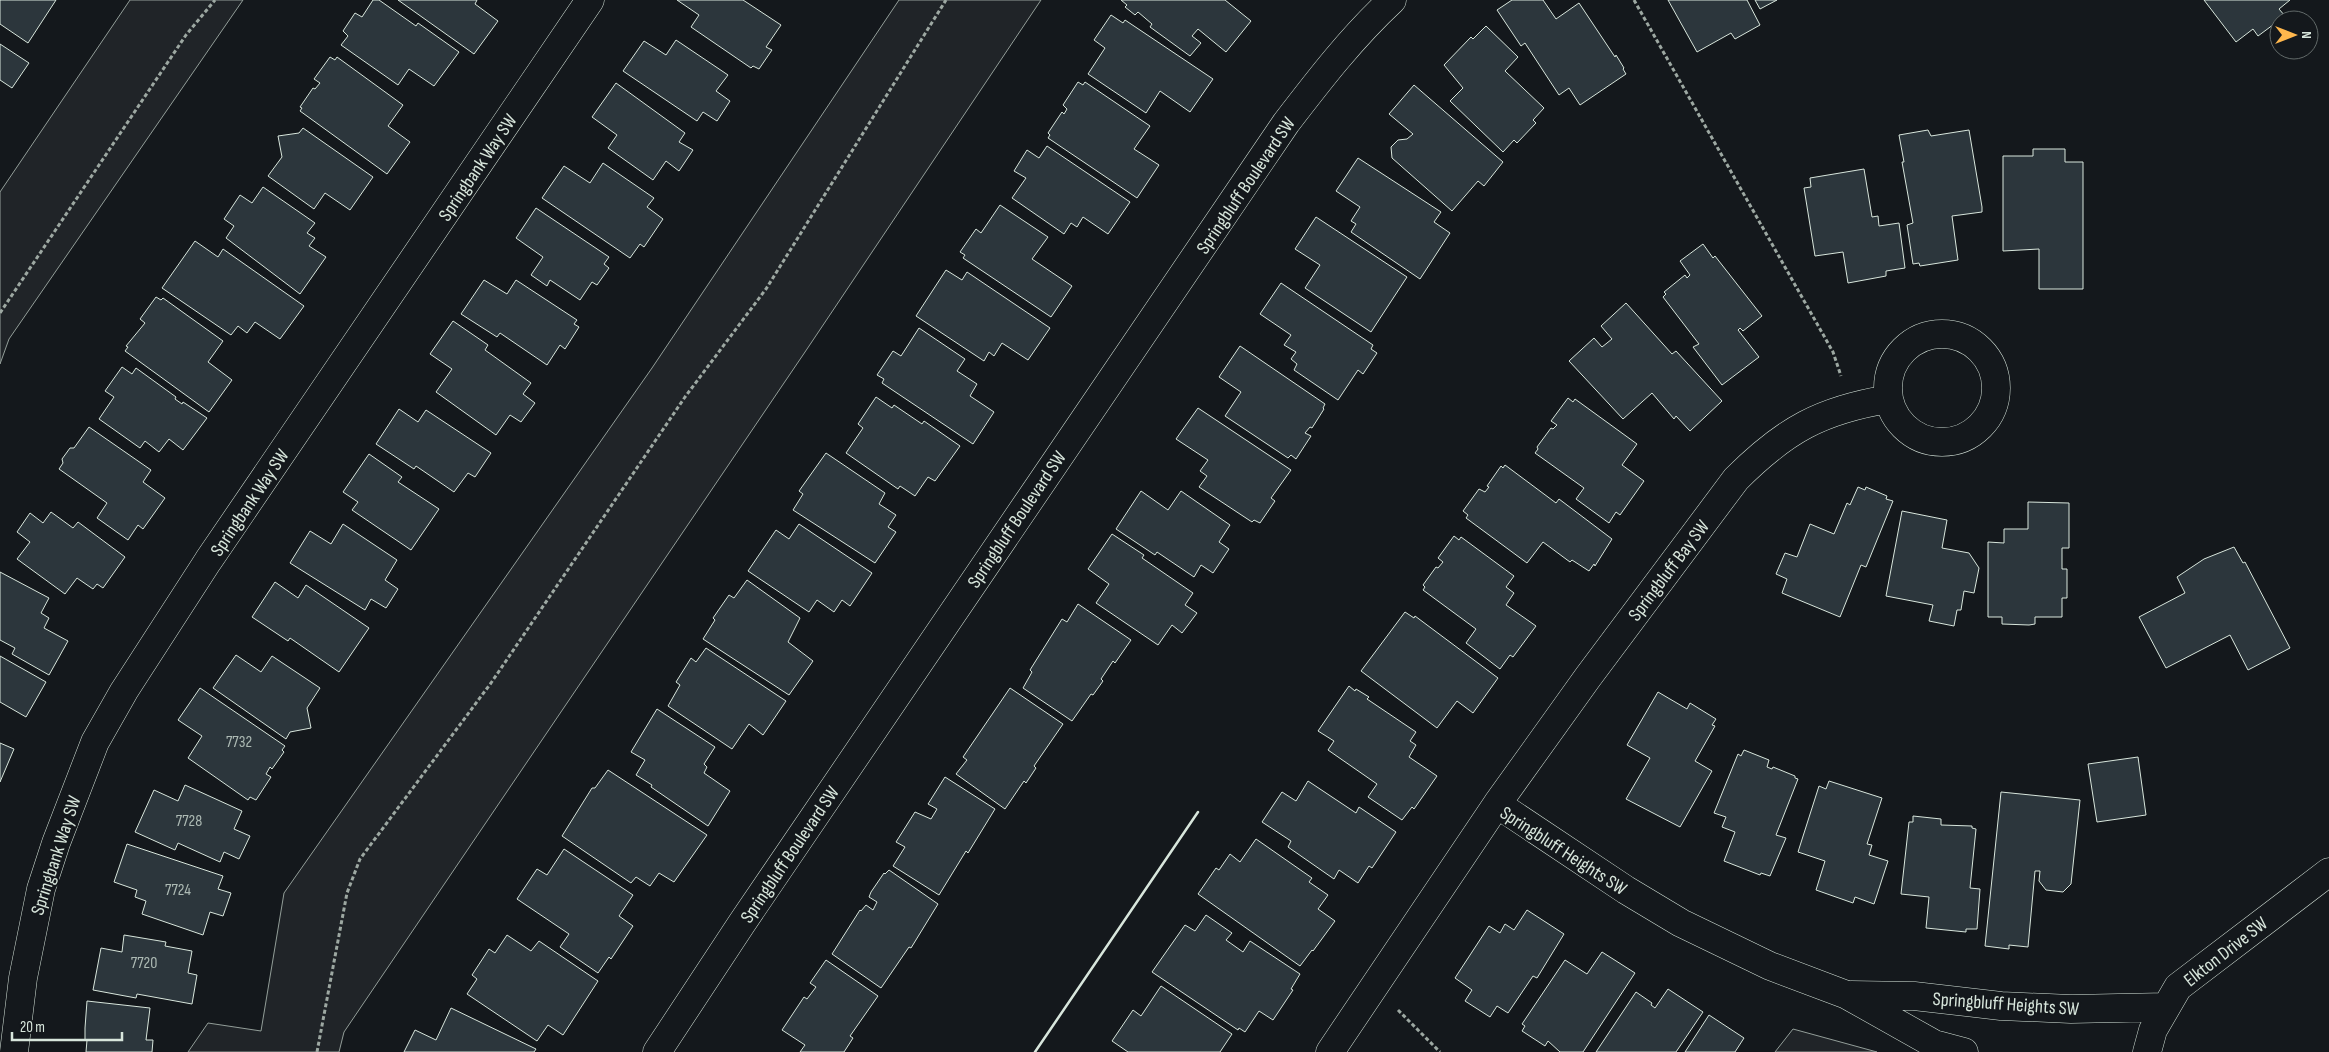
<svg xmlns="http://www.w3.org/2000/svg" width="2329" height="1052" font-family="'Sofia Sans Condensed',sans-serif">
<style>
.green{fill:#202428;stroke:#939e99}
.building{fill:#2c363c;stroke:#d8e6dc}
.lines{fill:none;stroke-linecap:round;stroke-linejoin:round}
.minor-casing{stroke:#d8e6dc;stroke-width:29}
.tertiary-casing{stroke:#d8e6dc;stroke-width:29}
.path{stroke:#9da8a2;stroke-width:3;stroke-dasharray:4 2.5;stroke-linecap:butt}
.minor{stroke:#14181c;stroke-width:28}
.tertiary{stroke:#14181c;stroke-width:28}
.wall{stroke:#d8e6dc;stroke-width:2.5}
.labels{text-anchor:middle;stroke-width:4;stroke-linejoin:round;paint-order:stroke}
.number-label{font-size:16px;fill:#adbab4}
.street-label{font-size:19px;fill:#d8e6dc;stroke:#14181c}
</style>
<rect width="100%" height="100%" fill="#14181c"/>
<!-- green -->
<path class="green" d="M130,0H243L9,339L0,364V192Z
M899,0H1041L805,352L344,1032L339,1052H188L208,1023L261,1031L284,893L652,368Z
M1793,1029L1877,1052H1775Z"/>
<!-- building -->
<path class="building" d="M0,0H56L28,43L0,24Z
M373,0H379L416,26L418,23L459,52L434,86L409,69L398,85L341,45L348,36L343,31L355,13L362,17Z
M398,0H477L475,4L498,21L474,54Z
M677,0H743L781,25L766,47L772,50L759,69L753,66L751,68L691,27L699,15Z
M1121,0H1225L1251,21L1226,52L1198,29L1192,36L1201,43L1190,56L1150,27L1152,24L1138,12L1135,15L1125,7L1127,5Z
M1512,0H1543L1556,19L1579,3L1615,57L1616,55L1624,68L1623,69L1626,74L1580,105L1569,88L1559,95L1525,43L1521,46L1497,10Z
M1668,0H1747L1760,25L1735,39L1731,33L1697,52Z
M1755,0H1777L1760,9Z
M2204,0H2290L2279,9L2285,16L2258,36L2253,29L2236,42Z
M1111,15L1123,23L1125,20L1213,79L1190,112L1160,91L1146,113L1088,74L1105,48L1094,40Z
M1486,26L1518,57L1505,71L1544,108L1533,120L1536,123L1517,143L1514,140L1503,152L1450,101L1463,88L1444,65L1471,37L1473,39Z
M676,40L728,75L716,91L730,101L717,121L703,112L697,121L623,71L644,41L666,55Z
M0,44L29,63L12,88L0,80Z
M330,57L335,60L337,57L403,105L388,126L410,142L387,174L300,111L302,108L300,107L313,88L315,89L320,83L314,79Z
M1078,82L1083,85L1085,82L1150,126L1134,149L1159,165L1137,198L1048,138L1050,135L1048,133L1062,112L1064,114L1067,109L1063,105Z
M616,83L685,133L679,142L693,150L679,171L666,161L653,180L608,148L617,135L592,117Z
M1414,85L1503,162L1484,186L1478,181L1452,211L1392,158L1391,147L1398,140L1407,139L1413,134L1389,114Z
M303,128L373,177L350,210L325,193L314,209L268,176L282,157L278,136L299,133Z
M1928,130L1931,136L1969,130L1982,207V212L1952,216L1958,260L1920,266L1919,263L1913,264L1907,225L1913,223L1902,162H1904L1899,135Z
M1047,146L1130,202L1108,234L1083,217L1077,227L1071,223L1064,234L1012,198L1026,178L1014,171L1027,150L1039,158Z
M2033,149H2065V162H2083V289H2039V249L2003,251V156H2033Z
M1358,158L1441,212L1434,222L1450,233L1420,279L1351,232L1356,224L1351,221L1360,207L1336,191Z
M603,163L654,198L647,207L663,219L644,247L640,244L630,258L542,198L564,166L590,183Z
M1864,169L1872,217L1878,216L1879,226L1899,223L1905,268L1886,271V276L1848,283L1843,252L1815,256L1804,188L1811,187L1810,178Z
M263,187L315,223L307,233L315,238L309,246L326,257L300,294L226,238L234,226L224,219L240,195L252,203Z
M1000,205L1048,237L1032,259L1072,286L1051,317L963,258L965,255L960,252L976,229L981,233Z
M536,208L609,257L604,264L609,268L597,285L592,282L580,300L550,280L547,286L531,275L543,257L516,238Z
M1316,217L1407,277L1371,332L1305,288L1320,265L1295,249Z
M195,241L218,257L223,249L304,306L280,339L255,322L247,333L238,326L231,335L162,288Z
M1703,244L1713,258L1715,256L1762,316L1743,331L1740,328L1738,330L1759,357L1722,385L1693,347L1699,344L1663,297L1666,294L1664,292L1685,275L1687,278L1690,275L1680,261Z
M946,270L962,280L967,272L1050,328L1028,360L1002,343L994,356L989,352L984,361L916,316Z
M484,280L507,294L516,280L577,320L574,324L579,327L565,349L560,345L547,365L500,333L497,337L461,314Z
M1281,283L1373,345L1371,349L1377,353L1363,374L1358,370L1338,400L1294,370L1297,364L1291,359L1296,352L1284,345L1291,335L1260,314Z
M156,297L161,300L163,298L223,341L208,362L232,380L209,412L125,351L128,347L126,346L145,323L140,319Z
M1626,303L1672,354L1676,351L1722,401L1690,431L1676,416L1674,419L1652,393L1623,419L1569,361L1594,338L1602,347L1612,339L1601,326Z
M453,321L488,345L485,350L531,383L523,394L535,403L521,422L510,415L496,435L436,392L452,369L430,354Z
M919,328L965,359L957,371L977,384L970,396L994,412L973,444L882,383L884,379L877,375L893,351L901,356Z
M1240,346L1325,404L1323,408L1324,409L1312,428L1310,427L1305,433L1311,436L1296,459L1291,455L1288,458L1225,416L1241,392L1219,377Z
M122,367L132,374L136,368L176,397L175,399L182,404L183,402L207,418L183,450L169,439L159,452L145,441L140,448L99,419L114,397L105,391Z
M876,397L892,408L894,405L922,424L924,421L960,446L935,481L928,477L915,496L900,486L898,489L846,453L863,428L858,424Z
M1568,398L1573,402L1575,399L1637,444L1622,465L1644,481L1620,515L1616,512L1609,523L1576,499L1584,488L1535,453L1538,449L1537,447L1551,428L1553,429L1557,425L1551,421Z
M1198,408L1291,470L1271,498L1275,501L1260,523L1254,520L1252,522L1199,487L1207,476L1200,471L1208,460L1176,439Z
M399,409L418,422L426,410L491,453L475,477L468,473L454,492L416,466L414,469L376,444Z
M89,427L151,470L143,482L165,498L143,529L138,525L128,540L97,518L107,503L59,469L63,463L62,459L70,448H74Z
M826,453L885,493L879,504L896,515L888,527L896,532L875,563L793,510L803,494L799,491Z
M369,454L402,477L398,482L439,509L411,550L352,510L358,502L343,492Z
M1505,465L1556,503L1559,499L1612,539L1595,566L1594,564L1589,571L1572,560L1570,562L1543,542L1527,563L1466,518L1468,515L1463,511L1479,489L1485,492L1489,487L1487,486L1501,466L1503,468Z
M1858,487L1865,490L1866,487L1887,496L1886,499L1893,501L1866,567L1861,565L1840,617L1782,593L1787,579L1776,574L1785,553L1797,557L1810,524L1834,534L1847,503L1850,505Z
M1141,491L1168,510L1181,491L1230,525L1219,542L1229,549L1213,573L1201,565L1194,577L1157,552L1155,555L1116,529Z
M2028,502L2069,503V548H2062V569H2067V598H2062V617H2035V624L2029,625L2002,624V617H1988V542L2004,543V529H2028Z
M1902,511L1947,520L1942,548L1969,553L1979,568L1974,593L1964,591L1961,610H1957L1954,626L1929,621L1933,605L1886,596Z
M51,512L73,528L78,522L125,557L103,588L97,584L93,589L77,578L65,594L17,559L30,542L17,532L30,513L43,523Z
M343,524L397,560L385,580L398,589L386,608L371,599L365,610L290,563L310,531L331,544Z
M799,524L872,573L850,606L842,600L834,612L817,600L809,612L748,571L776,530L789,539Z
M1112,534L1144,555L1142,558L1193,593L1185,605L1197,613L1182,633L1172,625L1158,645L1096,603L1109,584L1088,569Z
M1454,536L1459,540L1461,537L1514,576L1506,587L1514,593L1506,605L1536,626L1513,657L1510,655L1500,669L1466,643L1476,629L1423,590L1425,587L1423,585L1436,567L1438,568L1443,562L1438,558Z
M2234,547L2243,563L2245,562L2290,648L2248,670L2230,635L2166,668L2139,617L2185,593L2177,577L2204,559Z
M0,572L49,598L41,613L49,618L44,628L68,641L49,675L12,654L15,648L0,640Z
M747,580L800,618L788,642L813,661L789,695L703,639L715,620L713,618L729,595L734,598Z
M275,582L298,598L306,585L369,628L339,672L290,638L288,641L252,617Z
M1078,604L1131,640L1115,663L1113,661L1101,679L1103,681L1093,695L1091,694L1072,721L1023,688L1032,672L1030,670L1062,619L1067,622Z
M1405,612L1414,618L1415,616L1498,678L1473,713L1457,701L1437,728L1361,671Z
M706,648L786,701L763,735L749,724L732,749L668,706L680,685L676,682L691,658L696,662Z
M236,655L261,672L272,656L320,688L307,708L311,728L290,732L286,739L213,688Z
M0,656L46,682L26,717L0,702Z
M1349,686L1355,691L1356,689L1369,697L1367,699L1416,732L1410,741L1416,745L1409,757L1437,776L1414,809L1412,807L1402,820L1368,797L1377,784L1328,750L1334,741L1318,731Z
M200,688L285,746L282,750L284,752L272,769L270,767L266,774L271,777L256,800L250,797L248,800L188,758L202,736L178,720Z
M1010,688L1063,724L1034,766L1036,768L1026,783L1024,781L1005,809L956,774L967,760L963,757Z
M1658,692L1687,709L1690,703L1716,719L1712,725L1715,726L1695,761L1712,771L1680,827L1626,799L1650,758L1627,745Z
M657,709L715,747L704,764L707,767L704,773L730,791L708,826L651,787L652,785L636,775L645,760L631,752Z
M0,743L14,749L0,782Z
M1744,750L1769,760L1767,767L1772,769L1773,767L1795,776V778L1798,779L1776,835L1786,838L1770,876L1761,873L1760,875L1724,861L1735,832L1722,827L1726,817L1714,813L1738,754L1741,756Z
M2138,757L2146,815L2097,822L2088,764Z
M608,770L707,835L674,882L659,873L650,886L636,877L631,883L562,836L592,788H595Z
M945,777L995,809L968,853L966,851L939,895L893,866L905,847L896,842L915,812L931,819L937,809L928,804Z
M1308,781L1356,813L1359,807L1396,832L1372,868L1369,866L1358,883L1339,870L1334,879L1288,847L1291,841L1262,822L1282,792L1296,801Z
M1829,781L1882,798L1867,844L1872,845L1869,855L1888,861L1874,904L1855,897L1853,903L1816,890L1825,861L1798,852L1819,786L1826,789Z
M185,785L242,811L234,829L250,836L239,859L224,852L220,862L178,843L175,850L135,832L154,790L178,801Z
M2001,792L2080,800L2071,884L2063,892L2046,890L2039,881L2040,871H2035L2028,947L2009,945V949L1985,946Z
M1913,816L1941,819V825L1972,826V828L1976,829L1970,888L1980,889L1977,929H1966V932L1926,928L1929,897L1901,894L1909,822H1913Z
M1256,839L1312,878L1309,882L1328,895L1318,909L1335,921L1313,951L1312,950L1300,966L1198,894L1216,868L1219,870L1230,854L1240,862Z
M127,844L223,876L218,889L231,893L223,916L210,912L203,935L142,914L146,901L135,897L137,890L114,882Z
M564,849L633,895L619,916L633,926L611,959L609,957L598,973L560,947L569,934L517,899L537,869L547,875Z
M889,870L938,904L911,948L909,947L881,988L832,954L860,910L861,911L866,905L873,910L877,902L869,897L871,892L884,873L885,874Z
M1527,910L1564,934L1537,978L1533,976L1508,1013L1497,1006L1490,1017L1465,1001L1472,990L1455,978L1489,926L1500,933L1505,924L1514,930Z
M1206,915L1232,933L1226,940L1243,952L1250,941L1300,974L1291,989L1293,990L1273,1020L1259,1011L1245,1032L1239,1028L1238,1030L1152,972L1185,925L1195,931Z
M124,935L166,942L165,946L192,951L188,973L197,975L192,1004L137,994L136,998L93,990L101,948L122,952Z
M507,935L531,951L539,941L598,981L563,1035L548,1025L537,1041L467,994L477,979L472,975L489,949L495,953Z
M1602,952L1635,973L1583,1052H1560L1548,1041L1545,1046L1522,1031L1525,1026L1522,1024L1565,960L1587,974Z
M826,960L878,996L850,1036L853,1038L844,1052H800L805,1045L782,1030L804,997L807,999L816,987L810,983Z
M1161,986L1232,1034L1220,1052H1128L1112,1041L1133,1010L1141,1016Z
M1668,989L1703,1012L1676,1052H1596L1636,992L1652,1003L1651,1005L1655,1008Z
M87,1001L150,1008L146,1040H153L152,1052H86L87,1040H85V1028Z
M451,1008L536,1049L534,1052H404L415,1030L436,1040Z
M1709,1015L1744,1038L1735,1052H1685Z"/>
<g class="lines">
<!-- minor casing -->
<g class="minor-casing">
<path id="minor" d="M1888 388a54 54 0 1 1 108 0a54 54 0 1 1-108 0Z
M1497,804L1626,890L1681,923L1770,966L1847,995L1934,1044L1964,1052
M1851,995L1914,996L2001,1006L2071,1009L2166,1007
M14,1052L23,978L41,889L56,843L95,742L124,691L208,561L590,0
M1330,1052L1497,804L1588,677L1736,479C1785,430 1821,410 1889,399
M2147,1052L2153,1030L2178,987L2329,872"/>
</g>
<!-- tertiary casing -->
<g class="tertiary-casing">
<path id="tertiary" d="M657,1052L742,923L1286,123C1319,80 1352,37 1392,0"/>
</g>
<!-- path -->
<path class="path" d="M1634,0L1833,352L1841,376
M0,313L186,35L215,0
M1398,1010L1440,1052
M317,1052L347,893L360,859L491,683L685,397L766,289L946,0"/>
<!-- minor -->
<use href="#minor" class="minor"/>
<!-- tertiary -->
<use href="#tertiary" class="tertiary"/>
<!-- wall -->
<path class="wall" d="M1035,1052L1198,812"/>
</g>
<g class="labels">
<!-- number labels -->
<g class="number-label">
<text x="239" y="747">7732</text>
<text x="189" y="826">7728</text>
<text x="178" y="895">7724</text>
<text x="144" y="968">7720</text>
</g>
<!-- street labels -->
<g class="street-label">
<text transform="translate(477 167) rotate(-56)" y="7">Springbank Way SW</text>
<text transform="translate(1245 185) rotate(-56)" y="7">Springbluff Boulevard SW</text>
<text transform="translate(249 502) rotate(-56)" y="7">Springbank Way SW</text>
<text transform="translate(1016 519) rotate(-56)" y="7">Springbluff Boulevard SW</text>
<text transform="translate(1668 570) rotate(-53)" y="7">Springbluff Bay SW</text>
<text transform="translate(1564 850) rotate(33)" y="7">Springbluff Heights SW</text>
<text transform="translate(789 854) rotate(-56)" y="7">Springbluff Boulevard SW</text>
<text transform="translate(55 855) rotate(-72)" y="7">Springbank Way SW</text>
<text transform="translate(2225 951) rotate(-38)" y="7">Elkton Drive SW</text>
<text transform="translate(2006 1003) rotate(4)" y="7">Springbluff Heights SW</text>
</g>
</g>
<!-- north arrow -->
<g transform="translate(2294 35) rotate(90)"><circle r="24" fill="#14181c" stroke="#626a69"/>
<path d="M0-4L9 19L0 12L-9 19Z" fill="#ffb74d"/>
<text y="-8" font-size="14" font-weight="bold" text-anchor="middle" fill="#d8e6dc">N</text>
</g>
<!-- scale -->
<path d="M12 1032v8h110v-8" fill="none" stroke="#d8e6dc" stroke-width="2.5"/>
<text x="20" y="1032" font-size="15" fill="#d8e6dc" stroke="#14181c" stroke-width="4" paint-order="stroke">20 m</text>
</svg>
